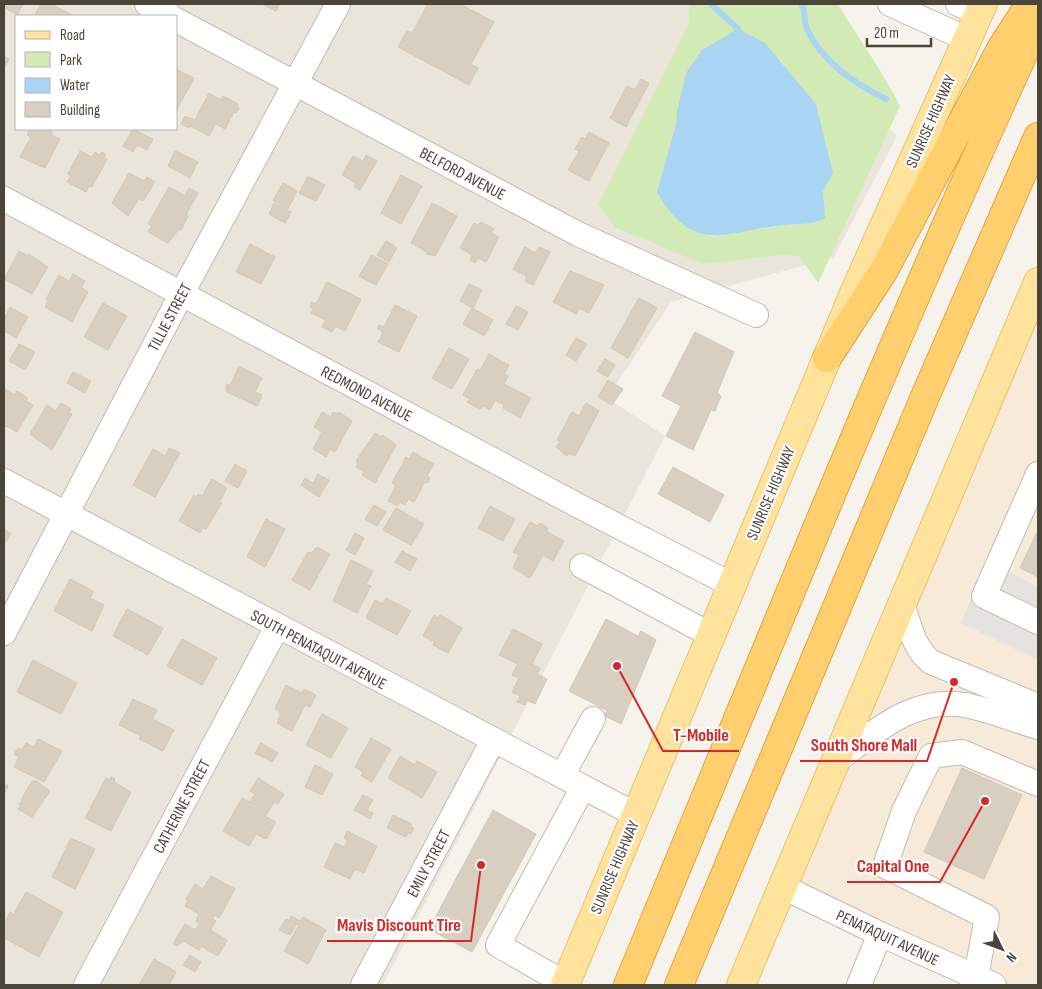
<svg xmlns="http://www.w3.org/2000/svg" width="1042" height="989" font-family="'Sofia Sans Condensed',sans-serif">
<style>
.residential{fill:#eae5da;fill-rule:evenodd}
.commercial{fill:#f7ead8}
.green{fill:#d2eab5;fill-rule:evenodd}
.parking{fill:#e5e3e0}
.water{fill:#a9d4f2}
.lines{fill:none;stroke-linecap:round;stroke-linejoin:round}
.stream{stroke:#a9d4f2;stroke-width:6}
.building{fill:#d8cfc1;stroke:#d3c7b4}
.minor-casing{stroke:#c2bbae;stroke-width:26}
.major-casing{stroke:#e6c16a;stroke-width:30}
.highway-casing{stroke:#e0a43c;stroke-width:30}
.minor{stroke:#fff;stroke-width:24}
.major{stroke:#ffe39c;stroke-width:28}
.highway{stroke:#ffcf6e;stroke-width:28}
.labels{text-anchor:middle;stroke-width:4.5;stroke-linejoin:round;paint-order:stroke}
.street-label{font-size:16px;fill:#4b4439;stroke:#fff}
.leader{fill:none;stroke:#d62828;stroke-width:2}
.callout-dot{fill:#d62828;stroke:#fff;stroke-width:2}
.callout-label{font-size:18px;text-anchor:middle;font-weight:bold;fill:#d62828;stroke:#fff;stroke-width:4.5;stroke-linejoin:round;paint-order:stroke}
</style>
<rect width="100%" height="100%" fill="#f6f3ec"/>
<!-- residential -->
<path class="residential" d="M4,4H764L897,136L834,257L671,302L607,398L665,436L383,985H4ZM16,16H176V129H16Z"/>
<!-- commercial -->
<path class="commercial" d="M1038,282V985H994L783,887Z"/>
<!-- green -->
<path class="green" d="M689,4H838C858,38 882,70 900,106L818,283L799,256L783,255L703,264L615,227L598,205L689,23ZM779,57L789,73L816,104L833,173L823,191L825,204L814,224L784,225L712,237L689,228L657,191C670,152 678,113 686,73Z"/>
<!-- parking -->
<path class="parking" d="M986,560L1038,587V660L961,623Z"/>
<!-- water -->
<path class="water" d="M738,29L765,43L816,104L833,173L823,191L825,218C811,226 800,223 784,225C726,231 695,257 657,192L676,124L677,112L686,73L702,50Z"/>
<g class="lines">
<!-- stream -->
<path class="stream" d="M711,4L738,29L741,35
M801,4C807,12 803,21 807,29C823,63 854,83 886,99"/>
</g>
<!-- building -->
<path class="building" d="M4,4H23L17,15L5,8L4,10Z
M41,4H51L74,16H34Z
M262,4H280L276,11Z
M428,4H460L494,22L471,64L478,68L469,85L398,47L407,31L412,33Z
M4,56L9,59L4,68Z
M176,69L194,78L176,111Z
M641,79L649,83L626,127L610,118L627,86L635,90Z
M209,93L221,100L223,96L238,104L237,106L239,108L236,113L234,112L225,129L216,124L209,136L191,126L189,128L181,124L185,116L195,120Z
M30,129H51L52,135L60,139L45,168L20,157L31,137L27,135Z
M133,129L153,139L147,150L137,145L133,152L123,146Z
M589,132L609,143L589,181L568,170L579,151L575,149L582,137L585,139Z
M80,151L92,157L95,152L100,155L102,152L106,155L104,158L107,159L92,187L89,186L86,192L67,182L71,176L68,174Z
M175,151L198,162L190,178L168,166Z
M366,155L377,161L360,190L354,187L356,183L342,175L353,156L363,161Z
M129,173L144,181L147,177L155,182L143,201L139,198L128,216L112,203Z
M401,175L422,186L401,224L381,213Z
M308,176L325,185L316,201L299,193Z
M283,183L297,191L288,209L273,200Z
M169,187L185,196L189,188L198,193L186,215L188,216L181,230L179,229L168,243L148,232L152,226L148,224Z
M274,203L291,212L285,223L269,214Z
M432,203L457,216L435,256L427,254V252L411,243Z
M481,222L494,229L491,233L499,237L486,262L478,258L475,263L470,260L472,255L460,248L474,223L478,225Z
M386,241L397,248L389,262L377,255Z
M250,244L275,257L261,284L236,272Z
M525,247L535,253L539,247L550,252L533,285L525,281L527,276L513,269Z
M19,251L28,256L29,254L48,267L32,294L4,279Z
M372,255L388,264L376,285L359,276Z
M570,271L604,285L589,313L579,308L576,314L553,302Z
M73,274L85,281L81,287L88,292L72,322L45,307L48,300L46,299L59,275L69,281Z
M327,282L361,299L345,331L335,326L332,332L322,327L326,320L311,313L313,309L310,307L312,302L316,304Z
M469,284L482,290L473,308L460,301Z
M639,298L657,308L628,358L611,348Z
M103,303L127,316L108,350L84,337Z
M395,305L417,316L399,352L378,342L383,332L378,329L379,325L384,327Z
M516,306L528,312L518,330L506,324Z
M10,307L28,317L16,338L4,331V319Z
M472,308L493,320L484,336L463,324Z
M695,332L734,352L717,393L721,396L715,411L711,410L693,450L666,436L681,406L662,396Z
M576,338L587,344L576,361L566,355Z
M19,344L35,352L25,370L9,361Z
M449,348L469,359L452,389L432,378Z
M489,354L509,365L504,374L508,376L504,384L531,398L520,418L503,408L504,405L495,400L490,410L483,406L480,409L467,402L470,399L463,395L477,369L480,371Z
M605,359L615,365L608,377L597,371Z
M239,366L262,378L255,392L262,395L257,406L227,392L226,388L227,384L230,386Z
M73,372L91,381L85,393L67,383Z
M608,380L623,389L612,405L598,397Z
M4,389L15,395L17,391L28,398L26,401L33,405L17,432L7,426L4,427Z
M61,403L71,409L67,416L70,413L72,414L52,450L30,434L47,405L56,411Z
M586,403L599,411L575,456L569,453L567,456L556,447L560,441L557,440L572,412L579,416Z
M322,412L331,417L333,412L338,414L339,412L352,421L335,452L330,449L326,457L313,449L322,432L314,427Z
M375,433L381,437L383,435L396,445L375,483L362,475L364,472L356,467L358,463L356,461Z
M169,448L180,453L155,497L133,485L153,449L165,456Z
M413,452L434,464L427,476L430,478L427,483L425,482L414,502L408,499L405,505L400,502L398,506L388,501L396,485L392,483L406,457L409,459Z
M235,464L247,471L238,488L225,481Z
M673,467L724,495L710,522L658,494Z
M318,474L329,480L319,497L301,485L305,478L313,483Z
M212,479L227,488L219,502L222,503L206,529L203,528L200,533L179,521L194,495L196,497L198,494L202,496Z
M374,505L386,512L377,526L365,519Z
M490,506L515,519L503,541L478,528Z
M396,508L424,524L411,545L383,530Z
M266,519L285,529L265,567L247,557Z
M530,522L538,526L540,523L548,528L546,531L564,541L553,561L543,555L530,578L513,568L519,555L513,552Z
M4,529L11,534L4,544Z
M1038,530V577L1020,568Z
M355,533L364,538L355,555L346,550Z
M317,547L330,554L310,590L292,580L308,552L311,553Z
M402,551L417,559L410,571L395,562Z
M351,560L373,571L366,584L371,586L357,613L333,601Z
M70,579L93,591L90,598L104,605L92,631L54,611Z
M386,598L411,611L397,635L366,618L375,600L383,604Z
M127,609L163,628L148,655L113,636Z
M434,615L438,618L440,615L462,628L448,653L433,645L435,642L423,636Z
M606,619L638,636L641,631L656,640L621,724L603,715L608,711L569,691Z
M513,629L542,644L532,664L540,668L537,674L547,679L535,704L527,700L525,705L517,702L520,696L512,692L519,678L512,675L518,664L499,655Z
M182,639L217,658L202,685L167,666Z
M33,660L77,683L61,714L17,692Z
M286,685L302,693L304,689L316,695L310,707L305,705L292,731L277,723L280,716L279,711L275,709Z
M133,699L157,710L152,719L174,730L163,751L139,739L141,736L119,725Z
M322,714L348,728L331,758L306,745Z
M371,738L391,749L372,782L361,776L363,772L355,767Z
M38,739L62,751L44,782L14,767L19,757L14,754L18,748L22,750L26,743L34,747Z
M261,743L278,753L272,762L255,753Z
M400,756L415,765L417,761L437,772L422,798L388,778Z
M315,765L333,774L322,795L305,787Z
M962,768L1022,795L984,879L924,852Z
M111,777L115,779L114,782L131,792L111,831L85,818L106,778L109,780Z
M258,778L284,794L278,804L274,802L265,816L276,822L266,839L256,834L249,846L223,831L242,798L250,802L255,794L250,791Z
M32,781H36L50,791L32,817L18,809L21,805L19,804L23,801L21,800Z
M4,784L8,786L4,795Z
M363,795L373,800L367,810L373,813L370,819L354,810Z
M493,810L536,834L472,952L429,929Z
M393,815L412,824L411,827L414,828L411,834L408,833L406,837L387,828Z
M347,831L377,846L364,873L355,869L350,879L324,867L335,843L344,847L348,840L344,838Z
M71,838L95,849L75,889L52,877Z
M211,876L235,889L219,918L215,915L212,919L216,921L210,930L227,940L218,956L201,946L199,950L183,941L177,946L173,944L185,924L195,930L199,924L196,921L199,914L185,906L188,900L186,899L195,884L203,889Z
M26,892L63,912L39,957L4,938V924L10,912L14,914Z
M291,916L300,921L303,917L326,930L308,964L284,951L299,925L294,923L296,925L290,935L279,930L286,919L290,921Z
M190,955L201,962L195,972L183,965Z
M154,959L176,972L169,985H139Z"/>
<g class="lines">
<!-- minor casing -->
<g class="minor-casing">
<path id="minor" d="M147,4L170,16
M890,4L967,39
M958,4L979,13
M176,20L578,234L756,315
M4,199L577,505L732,585
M1038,474L984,596L1038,622
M4,481L636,815
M582,566L711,635
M902,603C909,623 913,648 931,662L1038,706
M4,633L182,293L338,4
M836,761C875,732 913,696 965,705C990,710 1014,720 1038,727
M562,776L593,719
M783,887L880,934L994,985
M566,984L498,945L583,787
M86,985L277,627
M363,985L493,740
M859,985L880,934
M972,985L976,977L987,917L885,866L904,811L931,756L962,752L1038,784"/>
</g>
<!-- major casing -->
<g class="major-casing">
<path id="major" d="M565,985L855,291L983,4
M741,985L1038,282"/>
</g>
<!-- highway casing -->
<g class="highway-casing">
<path id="highway" d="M827,358L884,270L1001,49L1030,4
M628,985C762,663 891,339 1038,22
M679,985L924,399L1038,137"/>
</g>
<!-- minor -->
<use href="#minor" class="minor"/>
<!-- major -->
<use href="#major" class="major"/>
<!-- highway -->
<use href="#highway" class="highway"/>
</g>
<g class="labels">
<!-- street labels -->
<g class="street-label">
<text transform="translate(930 121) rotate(-66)" y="6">SUNRISE HIGHWAY</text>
<text transform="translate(463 173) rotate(28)" y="6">BELFORD AVENUE</text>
<text transform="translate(169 317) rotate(-62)" y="6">TILLIE STREET</text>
<text transform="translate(367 393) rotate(28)" y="6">REDMOND AVENUE</text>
<text transform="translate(770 493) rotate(-67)" y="6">SUNRISE HIGHWAY</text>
<text transform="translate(319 649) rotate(28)" y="6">SOUTH PENATAQUIT AVENUE</text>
<text transform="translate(181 806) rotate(-62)" y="6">CATHERINE STREET</text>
<text transform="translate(428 863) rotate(-62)" y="6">EMILY STREET</text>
<text transform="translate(614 867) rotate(-67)" y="6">SUNRISE HIGHWAY</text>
<text transform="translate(888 937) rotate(25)" y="6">PENATAQUIT AVENUE</text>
</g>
</g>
<!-- callouts -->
<path class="leader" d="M617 666L663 751H739M954 682L927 761H800M985 801L940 882H847M481 865L471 941H327"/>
<g class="callout-dot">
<circle cx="617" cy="666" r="5"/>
<circle cx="954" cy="682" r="5"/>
<circle cx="985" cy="801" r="5"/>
<circle cx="481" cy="865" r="5"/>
</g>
<g class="callout-label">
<text x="701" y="741">T-Mobile</text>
<text x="864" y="751">South Shore Mall</text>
<text x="893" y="872">Capital One</text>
<text x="399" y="931">Mavis Discount Tire</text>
</g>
<!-- border -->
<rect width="1042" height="989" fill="none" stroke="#4b4439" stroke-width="10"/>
<!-- legend -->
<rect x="15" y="15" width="162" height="115" fill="#ffffff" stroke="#b7b4b0"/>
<rect x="25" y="31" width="25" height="8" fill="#ffe39c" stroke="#b7b4b0"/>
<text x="60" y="40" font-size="15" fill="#4b4439">Road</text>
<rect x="25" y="52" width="25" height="15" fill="#d2eab5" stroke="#b7b4b0"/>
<text x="60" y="65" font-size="15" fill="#4b4439">Park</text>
<rect x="25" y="78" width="25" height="15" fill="#a9d4f2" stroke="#b7b4b0"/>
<text x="60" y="90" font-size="15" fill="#4b4439">Water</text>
<rect x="25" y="102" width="25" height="15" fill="#d8cfc1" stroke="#b7b4b0"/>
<text x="60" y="115" font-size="15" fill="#4b4439">Building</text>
<!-- north arrow -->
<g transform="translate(1002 949) rotate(132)" stroke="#ffffff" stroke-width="4" paint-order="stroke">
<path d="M0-4L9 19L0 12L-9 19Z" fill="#4b4439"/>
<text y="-8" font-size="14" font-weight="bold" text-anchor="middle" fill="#4b4439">N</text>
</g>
<!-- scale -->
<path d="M867 38v8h64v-8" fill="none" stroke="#4b4439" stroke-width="2.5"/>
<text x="874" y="38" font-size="15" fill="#4b4439" stroke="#ffffff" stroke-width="4" paint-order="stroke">20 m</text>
</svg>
